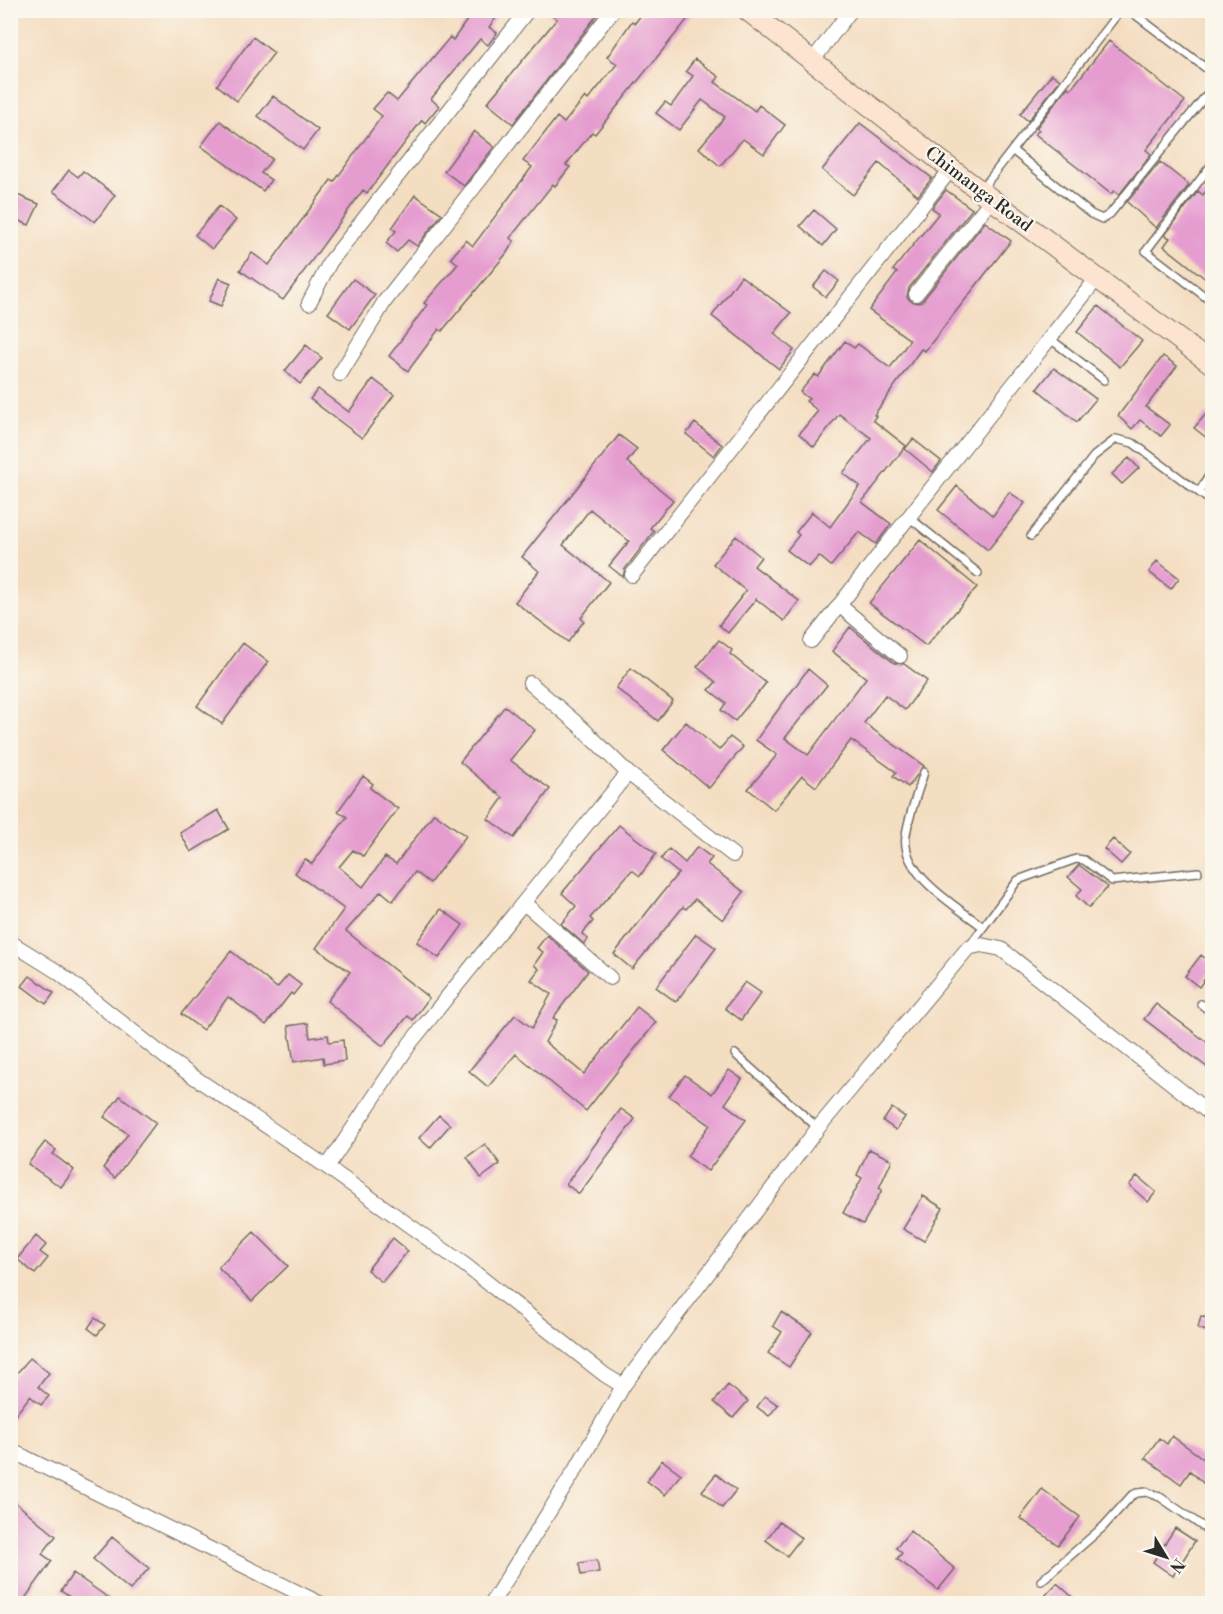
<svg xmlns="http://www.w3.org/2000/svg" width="1223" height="1614" font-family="'Libre Bodoni',serif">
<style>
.building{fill:#e59dd0}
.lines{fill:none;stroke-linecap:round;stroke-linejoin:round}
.lane-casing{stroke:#716a60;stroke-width:10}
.street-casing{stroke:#716a60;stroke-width:16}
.secondary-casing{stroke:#716a60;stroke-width:22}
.lane{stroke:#fff;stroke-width:7}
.street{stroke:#fff;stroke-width:14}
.secondary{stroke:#fde4d1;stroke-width:20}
.labels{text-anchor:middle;stroke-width:4.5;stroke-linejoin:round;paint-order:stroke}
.street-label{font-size:18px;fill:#2b2b2b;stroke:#fbf7ec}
</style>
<rect width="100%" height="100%" fill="#fbf7ec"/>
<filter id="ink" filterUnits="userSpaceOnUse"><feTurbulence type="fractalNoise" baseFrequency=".0167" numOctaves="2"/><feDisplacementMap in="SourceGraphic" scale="12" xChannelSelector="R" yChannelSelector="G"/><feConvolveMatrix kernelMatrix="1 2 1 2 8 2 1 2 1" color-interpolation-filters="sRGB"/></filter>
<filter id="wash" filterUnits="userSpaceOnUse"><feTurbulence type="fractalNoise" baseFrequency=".008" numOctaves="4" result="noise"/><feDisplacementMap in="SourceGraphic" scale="24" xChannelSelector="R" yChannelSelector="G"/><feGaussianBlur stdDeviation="1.35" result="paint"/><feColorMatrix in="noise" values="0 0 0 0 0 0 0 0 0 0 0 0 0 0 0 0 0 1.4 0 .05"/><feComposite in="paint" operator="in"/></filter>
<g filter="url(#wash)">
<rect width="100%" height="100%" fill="#f4dec2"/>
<g id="blocks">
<!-- building -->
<path class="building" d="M474,10H502L489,27L497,33L488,45L480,39L431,99L439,106L425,123L422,120L367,193L363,190L283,300L240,270L252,253L269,265L331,180L334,182L382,116L373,109L387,93L397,101L450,37L453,40Z
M546,10H601L513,124L487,103L557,19Z
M645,10H695L595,134L592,132L566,165L570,167L555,186L553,184L510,238L514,241L506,254L442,331L439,329L408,371L389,356L427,305L424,303L458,264L451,258L466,240L473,246L532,167L523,161L557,117L564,123L585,97L588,100L617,64L607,57L632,21L635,23Z
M253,37L274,53L237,101L217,85Z
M1109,41L1185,101L1146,150L1151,154L1119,195L1114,191L1111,194L1035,134L1039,130L1036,128L1068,87L1071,89Z
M695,59L719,77L715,82L755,111L759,105L785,125L764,154L743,139L720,166L699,148L725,117L702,100L679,130L656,113L665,102L671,106L693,76L686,71Z
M1052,74L1060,80L1028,121L1020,114Z
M273,96L318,130L303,150L258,116Z
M220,121L272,159L261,173L271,180L263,191L201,146Z
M860,123L932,178L918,196L879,163L853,195L822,170Z
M474,131L494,147L464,186L444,171Z
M1160,162L1189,185L1156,228L1127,202Z
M69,170L78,177L83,171L115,195L95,222L53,191Z
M1212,183V284L1164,246L1170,238L1165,235L1198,191L1203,195Z
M946,190L972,209L909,288L907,297L911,301L919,303L923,300L985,222L1011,241L925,351L921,349L874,415L876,416L873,420L906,446L862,502L891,524L876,544L859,532L831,566L819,556L809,567L787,550L799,535L796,532L812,512L830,527L860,486L843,473L871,438L839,414L814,447L799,434L818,411L806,401L809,399L800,392L815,374L818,377L845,341L854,348L858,344L890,368L910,340L869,310L897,273L893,270L939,213L932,208Z
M10,192L39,204L29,225L10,217Z
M415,195L442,214L417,246L408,240L397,252L386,243L396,231L392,228Z
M219,206L236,220L212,249L195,235Z
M814,210L836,229L823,246L800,226Z
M826,271L839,281L826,297L813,287Z
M741,276L791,313L774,334L794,350L779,369L712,316Z
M219,278L231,283L221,306L209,301Z
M353,279L375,295L350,329L328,313Z
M1098,306L1142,341L1120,367L1077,332Z
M306,345L322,358L300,384L285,371Z
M1163,356L1177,366L1146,407L1170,425L1161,436L1140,420L1132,429L1118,416Z
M1054,368L1096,399L1077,422L1037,389Z
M373,379L394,395L362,438L310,399L318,389L349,412Z
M1206,414L1212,420V442L1194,428Z
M695,423L722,445L714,456L686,434Z
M619,435L637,449L627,462L673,500L650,528L654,531L625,569L623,577L609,566L629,541L590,509L563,545L609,582L581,618L584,621L568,642L515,602L539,571L522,557Z
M913,439L941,461L933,472L905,449Z
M1129,458L1139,468L1122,484L1112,474Z
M957,486L993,516L1009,492L1025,503L988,550L938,510Z
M736,536L761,557L754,566L799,601L784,621L756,599L728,633L719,625L746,591L713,564Z
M920,540L977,587L926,646L869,603Z
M1157,561L1179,578L1171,589L1149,572Z
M850,627L894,663L904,664L927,681L905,710L885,695L864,723L924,766L908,787L893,776L896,772L851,740L816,787L802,776L774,810L748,789L777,755L756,740L808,669L827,685L785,738L808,755L866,678L832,651Z
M719,640L732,650L730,654L766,683L735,721L721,710L726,703L709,690L716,682L697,667Z
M243,643L268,662L222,724L197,706Z
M631,668L673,701L658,721L616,688Z
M505,706L535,730L510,760L550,789L514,838L488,819L503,798L460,762Z
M686,722L719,750L730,737L743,747L709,788L663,750Z
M363,776L373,784L370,788L398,809L363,856L353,850L339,867L363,887L385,857L396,864L434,813L466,836L430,883L415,872L393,901L381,891L346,931L429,998L413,1020L408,1016L383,1046L327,1001L350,972L316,948L344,909L295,873L305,859L312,864L347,817L338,811Z
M218,810L229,829L191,852L180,833Z
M619,825L656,854L640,876L632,870L590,918L593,921L582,934L588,939L584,944L561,924L576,906L562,893Z
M1113,839L1130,854L1121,864L1104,849Z
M697,847L712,858L707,864L744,892L723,920L695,899L686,909L683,907L632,969L614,954L678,873L661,859L669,849L685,863Z
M1079,865L1108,887L1089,908L1076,896L1082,889L1068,877Z
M441,909L463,925L439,958L417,942Z
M696,934L716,948L676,1002L656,987Z
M547,935L588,971L553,1018L557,1020L545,1042L584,1074L637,1007L656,1022L586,1111L516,1054L488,1087L469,1071L515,1015L532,1028L551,994L531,980L539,969L534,965L543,952L537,948Z
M231,951L277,988L288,975L301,985L293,995L291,993L266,1025L228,997L203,1030L181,1014Z
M1201,955L1212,964V969L1199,987L1185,976Z
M30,976L54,993L46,1004L22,986Z
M745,982L761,993L741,1020L725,1008Z
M1156,1004L1212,1046V1071L1144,1019Z
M308,1023L310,1038L328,1035L329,1042L343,1040L345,1061L324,1064L323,1057L294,1062L288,1026Z
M729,1070L742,1079L725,1104L746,1120L708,1171L687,1156L710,1125L669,1096L685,1075L712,1094Z
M120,1096L156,1123L115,1178L103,1168L128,1134L104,1117Z
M892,1108L905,1117L896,1130L883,1121Z
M621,1109L635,1119L579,1194L566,1184Z
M439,1115L450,1125L430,1148L419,1138Z
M45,1142L56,1150L53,1154L74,1170L61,1187L28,1164Z
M485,1144L500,1164L481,1178L467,1157Z
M869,1149L892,1160L879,1188L882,1190L863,1224L843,1213L862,1178L857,1175Z
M1137,1176L1156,1192L1148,1202L1129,1185Z
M923,1196L943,1208L924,1241L903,1229Z
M254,1232L288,1266L252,1301L218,1267Z
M36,1236L46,1245L40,1252L48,1258L35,1274L17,1259Z
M393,1238L408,1251L382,1282L367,1270Z
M781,1312L812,1332L789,1367L768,1353L782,1332L773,1326Z
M1201,1316L1212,1320L1209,1332L1198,1328Z
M95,1318L105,1325L97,1335L88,1328Z
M30,1358L49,1373L38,1387L49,1396L41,1405L30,1396L10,1422V1381Z
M728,1385L748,1401L733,1418L714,1402Z
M765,1396L778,1405L769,1416L757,1407Z
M1172,1436L1212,1465V1491L1190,1471L1181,1484L1145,1458L1159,1438L1167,1444Z
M662,1460L681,1474L665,1495L647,1481Z
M716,1474L736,1490L722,1508L702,1491Z
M1042,1489L1080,1517L1058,1545L1020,1518Z
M16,1503L56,1536L42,1554L52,1561L21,1604H10V1509Z
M779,1522L801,1538L787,1556L766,1540Z
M1175,1528L1195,1541L1173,1576L1153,1562Z
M910,1531L955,1569L938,1590L897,1559L902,1553L896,1548Z
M112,1537L149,1568L130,1590L93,1559Z
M597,1560L599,1572L581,1575L579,1563Z
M73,1573L117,1604H80L61,1591Z
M1057,1583L1080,1604H1050L1043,1598Z"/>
</g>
</g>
<g filter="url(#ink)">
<use href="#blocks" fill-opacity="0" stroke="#716a60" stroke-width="1.5"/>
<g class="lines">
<!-- lane casing -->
<g class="lane-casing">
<path id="lane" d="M1129,10L1211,72L1212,78
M1012,150L1091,214L1102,219L1110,214L1208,93L1212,82
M1212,164L1146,251L1212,302
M982,189L1119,12L1125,10
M1049,338L1104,380
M1199,492L1212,471
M910,518L978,573
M1031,536L1094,456L1116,439L1133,443L1212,502
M924,772C918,792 909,814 906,835C900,875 957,906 983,927
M970,945L1018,880L1076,859L1084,860L1112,881L1198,872
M1201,1004L1212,1013
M735,1054L818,1128
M1041,1581L1103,1527L1131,1496L1137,1493L1147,1492L1160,1497L1212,1533"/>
</g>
<!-- street casing -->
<g class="street-casing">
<path id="street" d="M813,60L851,10
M916,294L992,199
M309,303L330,262L528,10
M340,374L385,301L613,10
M632,575L951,169
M839,605L900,656
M811,641L1098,277
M530,683L581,727L628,773L733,855
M524,903L610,978
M10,942L58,972L169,1060L327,1167L465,1265L605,1375L623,1386L818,1128L968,948L981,945L1001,949L1212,1115
M327,1167L411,1042L628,773
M10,1450L321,1604
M491,1604L579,1464L623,1386"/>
</g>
<!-- secondary casing -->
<g class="secondary-casing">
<path id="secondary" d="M747,10L951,169L1212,364"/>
</g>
<!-- lane -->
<use href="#lane" class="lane"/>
<!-- street -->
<use href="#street" class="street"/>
<!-- secondary -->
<use href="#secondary" class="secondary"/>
</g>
</g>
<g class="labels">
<!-- street labels -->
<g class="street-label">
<text transform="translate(979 189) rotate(37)" y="6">Chimanga Road</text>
</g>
</g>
<!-- margin -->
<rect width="1223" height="1614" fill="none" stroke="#fbf7ec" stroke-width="36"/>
<!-- north arrow -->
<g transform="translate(1166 1557) rotate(128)" stroke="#fbf7ec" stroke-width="4.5" paint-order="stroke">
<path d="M0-4.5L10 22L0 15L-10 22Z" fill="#2b2b2b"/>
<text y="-9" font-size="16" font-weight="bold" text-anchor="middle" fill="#2b2b2b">N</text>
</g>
</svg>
